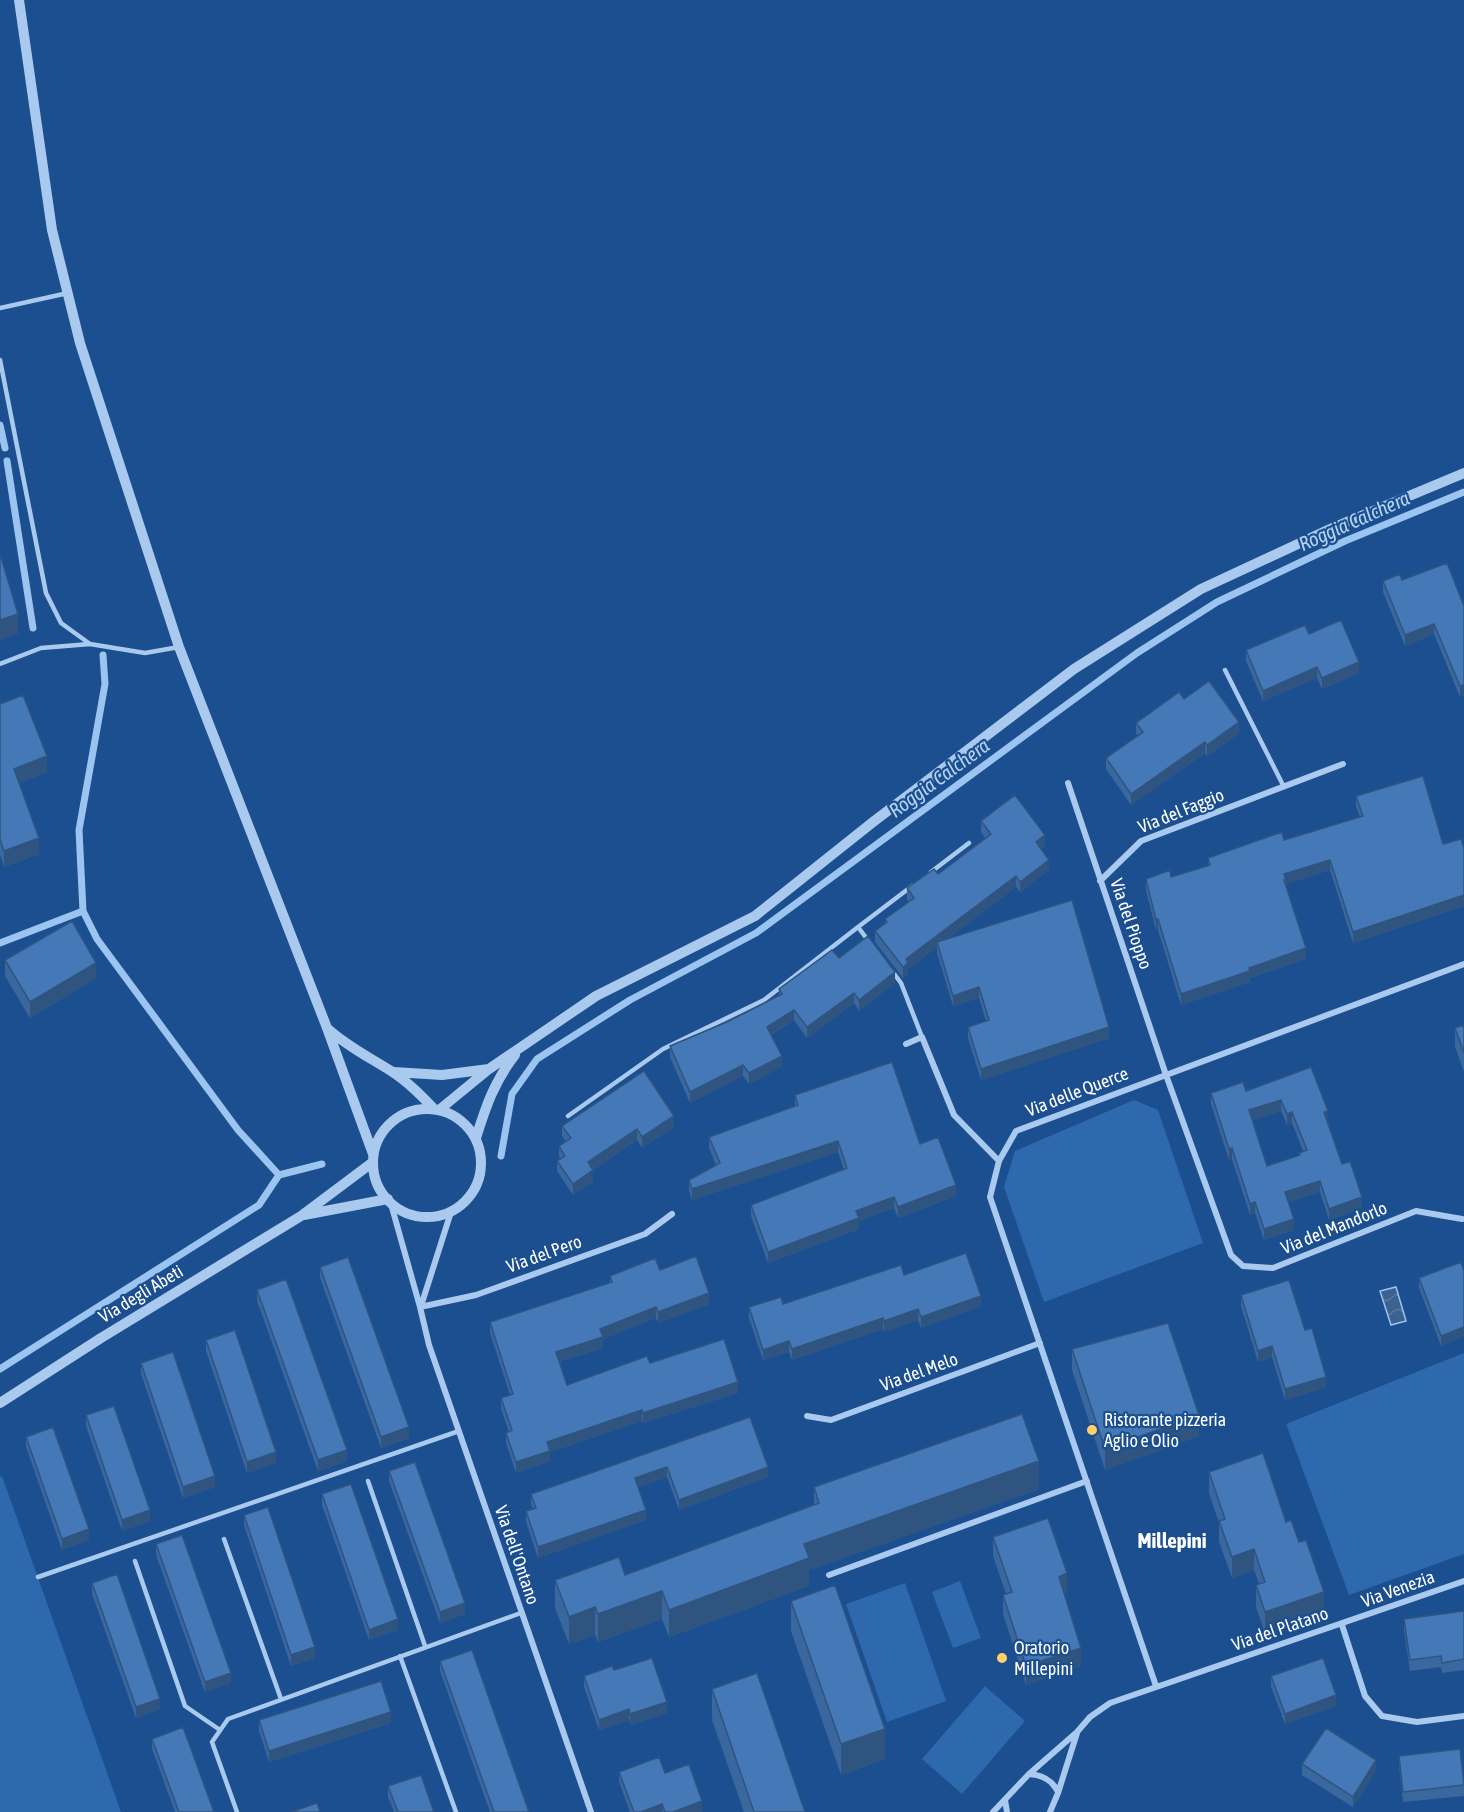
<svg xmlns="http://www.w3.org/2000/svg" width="1464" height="1812" font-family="'Asap Condensed',sans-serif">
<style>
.park{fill:#2e69ad}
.water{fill:url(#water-waves);stroke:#9cc4f0;stroke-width:1.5}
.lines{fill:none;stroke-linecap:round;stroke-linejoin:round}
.stream{stroke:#9cc4f0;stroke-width:7}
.service{stroke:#a9c9ee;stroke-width:4.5}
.minor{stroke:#a9c9ee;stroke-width:6}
.tertiary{stroke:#a9c9ee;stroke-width:10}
.wall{fill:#3a679d;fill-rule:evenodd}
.shaded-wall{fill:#305480}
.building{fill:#4478b7;stroke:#305480;stroke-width:1.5;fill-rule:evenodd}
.poi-dot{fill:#ffd166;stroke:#1b4f8f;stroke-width:2}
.labels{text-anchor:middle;stroke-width:4.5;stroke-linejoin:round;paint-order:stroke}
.street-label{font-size:18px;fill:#fff;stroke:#1b4f8f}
.poi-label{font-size:18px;fill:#fff;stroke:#1b4f8f;text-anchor:start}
.water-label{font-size:20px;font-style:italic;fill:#b5d3f5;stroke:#1b4f8f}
.quarter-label{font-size:21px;font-weight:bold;fill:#fff;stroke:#1b4f8f}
</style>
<defs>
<pattern id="water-waves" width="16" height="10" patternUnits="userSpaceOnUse" patternTransform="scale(1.5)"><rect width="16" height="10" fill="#3c6290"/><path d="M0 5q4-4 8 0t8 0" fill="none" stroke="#597aa1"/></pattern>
</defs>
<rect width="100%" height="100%" fill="#1b4f8f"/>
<!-- park -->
<path class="park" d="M1134,1100L1158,1110L1203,1243L1044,1302L1004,1187L1015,1151Z
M1464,1353V1554L1349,1595L1286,1424Z
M2,1476L121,1812H0V1477Z
M960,1581L981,1638L953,1648L932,1592Z
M905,1583L946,1701L887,1722L846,1604Z
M985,1686L1025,1721L962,1794L922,1759Z"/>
<!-- water -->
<path class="water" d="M1396,1287L1406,1321L1391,1325L1380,1291Z"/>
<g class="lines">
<!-- stream -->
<path class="stream" d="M0,425L5,448
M7,461L33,628
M103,655L105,684L79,830L83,911L97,939L238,1130L279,1175L322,1164
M0,943L83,911
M501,1156L512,1094L537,1059L630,1000L756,933L1137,653L1217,602L1345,541L1464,492
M0,1369L259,1205L279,1175"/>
<!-- service -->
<path class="service" d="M0,308L68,293
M0,360L46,593L61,623L90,644
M0,664L41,648L90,644L145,653L179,647
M1225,670L1284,787
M931,872L969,843
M870,943L858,927L912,886
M892,971L901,983L922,1037
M568,1116L663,1049L764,1000L858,927
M368,1481L425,1646
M224,1539L281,1699
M135,1561L185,1706L220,1730
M38,1577L459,1431
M400,1656L456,1812
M237,1812L212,1742L228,1719L521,1613"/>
<!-- minor -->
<path class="minor" d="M1068,783L1166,1075L1231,1255L1243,1266L1273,1268L1416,1211L1462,1219
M1100,881L1141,841L1343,764
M906,1044L922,1037L954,1115L999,1161
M391,1204L420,1307L429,1345L591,1812
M421,1306L451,1212
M420,1307L476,1295L645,1234L672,1214
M807,1416L831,1420L1040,1343
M829,1575L1087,1481
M1342,1625L1365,1696L1382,1716L1417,1722L1464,1716
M1156,1686L990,1197L999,1161L1016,1131L1464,964
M1029,1774C1043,1775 1052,1780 1058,1792
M1005,1800L1007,1812
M993,1812L1029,1774L1077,1732L1090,1717L1110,1703L1464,1581
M1050,1812L1058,1793L1077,1733"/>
<!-- tertiary -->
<path class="tertiary" d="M19,0L52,230L80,343L179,647L327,1028L373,1154
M328,1029C348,1047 369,1057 391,1071C407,1081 420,1094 433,1108
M394,1072L442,1075L489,1069
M373 1163a54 54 0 1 1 108 0a54 54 0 1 1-108 0Z
M439,1110L489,1069L596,996L755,916L873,822L1074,669L1201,589L1330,529L1464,473
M476,1138C486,1106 494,1082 515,1055
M304,1215L388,1199
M0,1403L101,1338L301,1216L373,1162"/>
</g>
<!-- wall -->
<path class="wall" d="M1402,580L1464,606V695L1460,697L1434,634L1405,646L1383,592V581Z
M1309,634L1359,673L1322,689L1317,678L1263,701L1246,661V650Z
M1184,699L1239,733L1207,756L1205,753L1131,805L1106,769V758L1138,735L1136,734V723Z
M0,704L47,772L19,783L39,854L4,867L0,855Z
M1356,796L1443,844L1464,848V906L1353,943L1330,870L1286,884L1306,959L1250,978V982L1181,1005L1158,930H1156L1146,890V879L1171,877L1208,866V858L1284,840L1360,817L1356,807Z
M981,821L1045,846L1041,849L1049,870L1020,892L1016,887L947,939L1109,1038L981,1080L968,1038V1027L986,1021L979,998L953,1006L937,953V947L908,969V974L903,978L875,942V931L885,924V919L909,902L907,899V888L938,874L985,838L981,832Z
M839,958L895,983L859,1011L854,1003L807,1038L794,1020L771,1035L782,1066L749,1084L743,1076L690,1103L670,1057V1046L729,1021L779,995V989Z
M5,960L96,978L30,1018L5,976Z
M1464,1025V1072L1455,1047V1028Z
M1311,1067L1328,1122L1342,1164L1362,1208L1329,1220L1320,1192L1288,1202L1294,1230L1264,1240L1255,1213L1250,1215L1232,1159L1229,1160L1211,1104V1093L1246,1091ZM1281,1111L1287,1125L1292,1123L1303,1151L1299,1153V1156L1267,1166L1252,1120Z
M795,1095L920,1144L956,1196L898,1218L894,1208L859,1221V1229L768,1263L751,1216V1205L844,1170L838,1152L692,1200L689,1191V1180L716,1165L709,1148V1137L795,1107Z
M562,1126L674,1127L642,1148L637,1140L593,1170V1181L573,1195L557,1171V1161L560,1159L559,1157V1146L566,1142L562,1136Z
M1461,1262L1441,1346L1419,1288V1278Z
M320,1267L409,1438L381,1448L320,1278Z
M660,1270L709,1304L658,1323L656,1318L603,1339V1348L560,1361L567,1385L650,1363L738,1393L643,1423L642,1421L550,1452V1461L516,1473L506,1443V1433L509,1432L501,1409V1398L510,1395L490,1333V1322L610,1283V1276Z
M904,1275L981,1306L921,1328L918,1320L884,1332L883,1329L792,1360L789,1352L763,1360L749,1318V1307L783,1304Z
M257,1290L347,1461L318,1471L257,1301Z
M1241,1295L1326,1387L1285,1400L1272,1357L1258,1362L1241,1306Z
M206,1340L276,1463L247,1473L206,1351Z
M1072,1349L1199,1436L1105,1470L1072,1370Z
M141,1363L215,1487L183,1498L141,1374Z
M86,1415L150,1521L122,1531L86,1426Z
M750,1417L768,1477L679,1510L667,1477L638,1487L646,1520L538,1558L526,1522V1511L533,1509L531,1505V1494Z
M26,1437L89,1540L62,1550L26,1447Z
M389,1471L465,1614L440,1623L389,1481Z
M1209,1472L1286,1522L1324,1613L1265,1633L1256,1607V1585L1259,1584L1254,1570L1232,1578L1219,1542V1523L1209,1493Z
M814,1487L1039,1489L809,1570V1586L669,1637L662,1619L598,1642L595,1635L569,1644L555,1608V1580L625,1575L814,1505Z
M322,1494L398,1630L369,1640L322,1505Z
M244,1515L315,1658L291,1666L244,1525Z
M993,1537L1067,1592L1064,1593L1081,1666L1026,1685L1003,1614V1595L1006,1594L993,1556Z
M156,1544L231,1683L205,1692L156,1555Z
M92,1583L160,1709L136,1718L92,1594Z
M791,1601L885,1759L841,1775L791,1631Z
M1464,1611V1670L1442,1673L1441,1667L1410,1671L1404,1630V1619Z
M440,1661L529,1812H490L440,1671Z
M614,1670L667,1713L630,1725L629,1720L599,1730L584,1687V1676Z
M1271,1676L1336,1706L1285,1724L1271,1687Z
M712,1689L805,1812H744L712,1720Z
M259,1720L391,1723L269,1762L259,1731Z
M152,1739L214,1812H175L152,1749Z
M1399,1756L1464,1785V1796L1403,1802L1399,1766Z
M1302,1764L1376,1771L1353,1807L1302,1775Z
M619,1772L665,1773L702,1812H630L619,1782Z
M388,1786L434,1812H394L388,1797Z"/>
<!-- shaded-wall -->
<path class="shaded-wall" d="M18,614V634L0,640V620Z
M1434,624V634L1405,646V635Z
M1359,662V673L1322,689V678Z
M1317,667V678L1263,701V691Z
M1464,685V695L1460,697V686Z
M1239,722V733L1207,756V745Z
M1205,742V753L1131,805V794Z
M47,756V772L14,785V769Z
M1045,835V846L1036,853V842Z
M39,838V854L4,867V851Z
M1049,860V870L1020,892V882Z
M1330,860V870L1286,884L1284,891V874Z
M1016,876V887L938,946L937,942V947L908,969V974L903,978V967L906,959Z
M1464,895V906L1353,943V932Z
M1158,919V930H1156V920Z
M1306,948V959L1250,978V982L1181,1005V994L1249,968Z
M96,963V978L30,1018V1002Z
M895,972V983L859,1011V1000Z
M979,987V998L953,1006V996Z
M854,993V1003L807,1038V1027Z
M794,1010V1020L767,1037V1027Z
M1109,1027V1038L981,1080V1069Z
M782,1056V1066L749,1084V1073Z
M743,1065V1076L690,1103V1092Z
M1281,1100V1111L1249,1121V1110Z
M1328,1111V1122L1324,1112Z
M1292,1112V1123L1287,1125V1114Z
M674,1116V1127L642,1148V1137Z
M637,1129V1140L588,1173V1162Z
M838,1141V1152L692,1200V1189Z
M1232,1148V1159L1229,1160V1149Z
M593,1170V1181L573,1195V1184Z
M1320,1181V1192L1285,1203V1192Z
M956,1185V1196L898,1218V1207Z
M894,1197V1208L859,1221V1229L768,1263V1252L856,1211Z
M1362,1197V1208L1329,1220V1209Z
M1255,1202V1213L1250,1215V1204Z
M1294,1219V1230L1264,1240V1229Z
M709,1293V1304L658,1323V1312Z
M981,1296V1306L921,1328V1317Z
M656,1307V1318L603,1339V1348L556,1362V1352L600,1329Z
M918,1309V1320L884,1332V1321Z
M883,1318V1329L792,1360V1349Z
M1464,1327V1337L1441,1346V1336Z
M789,1341V1352L763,1360V1350Z
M1272,1346V1357L1258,1362V1351Z
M1326,1377V1387L1285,1400V1389Z
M738,1382V1393L643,1423V1413Z
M642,1410V1421L550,1452V1461L516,1473V1462L547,1442Z
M1199,1415V1436L1105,1470V1449Z
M409,1427V1438L381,1448V1437Z
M347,1450V1461L318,1471V1460Z
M276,1452V1463L247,1473V1462Z
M1039,1461V1489L809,1570V1586L669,1637V1610L804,1544Z
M667,1467V1477L635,1489V1478Z
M768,1467V1477L679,1510V1500Z
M215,1476V1487L183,1498V1487Z
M150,1510V1521L122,1531V1520Z
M646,1510V1520L538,1558V1547Z
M89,1529V1540L62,1550V1539Z
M1254,1549V1570L1232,1578V1557Z
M1067,1573V1592L1059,1596V1577Z
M662,1591V1619L598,1642V1614Z
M1324,1592V1613L1265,1633V1612Z
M465,1603V1614L440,1623V1612Z
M595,1607V1635L569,1644V1617Z
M398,1619V1630L369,1640V1630Z
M315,1647V1658L291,1666V1655Z
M1081,1648V1666L1026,1685V1666Z
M231,1673V1683L205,1692V1682Z
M1336,1695V1706L1285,1724V1714Z
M160,1699V1709L136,1718V1707Z
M667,1702V1713L630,1725V1714Z
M629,1709V1720L599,1730V1720Z
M391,1712V1723L269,1762V1751Z
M885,1729V1759L841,1775V1744Z
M1376,1760V1771L1353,1807V1797Z
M702,1801V1812H673Z
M662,1804V1812H641Z"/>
<!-- building -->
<path class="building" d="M0,554L18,614L0,620Z
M1447,563L1464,606V685L1460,686L1434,624L1405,635L1383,581L1400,574L1402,580Z
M1341,620L1359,662L1322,678L1317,667L1263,691L1246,650L1305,625L1309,634Z
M1209,681L1239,722L1207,745L1205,742L1131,794L1106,758L1143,732L1136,723L1179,692L1184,699Z
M23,695L47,756L14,769L39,838L4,851L0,839V704Z
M1423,776L1443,844L1461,839L1464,848V895L1353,932L1330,860L1284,874L1286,880H1284L1306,948L1249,968L1250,971L1181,994L1158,919L1156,920L1146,879L1170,870L1171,877L1210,865L1208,858L1282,832L1284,840L1363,816L1356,796Z
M1015,795L1045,835L1036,842L1049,860L1020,882L1016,876L906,959L908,963L903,967L875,931L887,922L885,919L914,898L907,888L934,869L938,874L991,834L981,821Z
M1072,900L1109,1027L981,1069L968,1027L989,1020L979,987L953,996L937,942Z
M72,921L96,963L30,1002L5,960Z
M868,936L895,972L859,1000L854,993L807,1027L794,1010L767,1027L782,1056L749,1073L743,1065L690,1092L670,1046L729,1021L782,994L779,989L832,950L839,958Z
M1464,1025V1053L1455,1028Z
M892,1062L920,1144L938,1137L956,1185L898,1207L894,1197L856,1211L859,1218L768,1252L751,1205L847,1168L838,1141L692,1189L689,1180L720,1163L709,1137L798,1105L795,1095Z
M1311,1067L1328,1111L1324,1112L1342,1164L1350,1161L1362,1197L1329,1209L1320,1181L1285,1192L1294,1219L1264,1229L1255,1202L1250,1204L1232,1148L1229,1149L1211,1093L1243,1082L1246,1091ZM1281,1100L1287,1114L1292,1112L1307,1150L1299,1153L1300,1155L1267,1166L1249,1110Z
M644,1071L674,1116L642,1137L637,1129L588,1162L593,1170L573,1184L557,1161L565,1156L559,1146L571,1138L562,1126Z
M966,1253L981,1296L921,1317L918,1309L884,1321L883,1318L792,1349L789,1341L763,1350L749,1307L781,1297L783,1304L901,1265L904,1275Z
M696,1256L709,1293L658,1312L656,1307L600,1329L603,1337L556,1352L567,1385L647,1356L650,1363L724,1339L738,1382L643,1413L642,1410L547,1442L550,1451L516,1462L506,1433L512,1430L501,1398L513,1394L490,1322L612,1282L610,1276L655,1258L660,1270Z
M348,1257L409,1427L381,1437L320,1267Z
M1461,1262L1464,1271V1327L1441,1336L1419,1278Z
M286,1279L347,1450L318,1460L257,1290Z
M1289,1280L1305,1330L1312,1328L1326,1377L1285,1389L1272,1346L1258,1351L1241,1295Z
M1168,1323L1199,1415L1105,1449L1072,1349Z
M235,1330L276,1452L247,1462L206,1340Z
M173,1352L215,1476L183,1487L141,1363Z
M114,1406L150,1510L122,1520L86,1415Z
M1022,1414L1039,1461L804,1544L809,1558L669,1610L662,1591L598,1614L595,1607L569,1617L555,1580L619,1557L625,1575L819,1503L814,1487Z
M750,1417L768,1467L679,1500L667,1467L635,1478L646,1510L538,1547L526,1511L536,1508L531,1494Z
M53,1427L89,1529L62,1539L26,1437Z
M1263,1453L1286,1522L1291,1520L1299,1542L1306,1540L1324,1592L1265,1612L1256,1585L1265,1582L1254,1549L1232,1557L1219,1521L1225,1519L1209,1472Z
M415,1462L465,1603L440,1612L389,1471Z
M351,1484L398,1619L369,1630L322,1494Z
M268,1507L315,1647L291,1655L244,1515Z
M1048,1518L1067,1573L1059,1577L1081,1648L1026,1666L1003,1595L1012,1592L993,1537Z
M182,1535L231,1673L205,1682L156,1544Z
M117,1574L160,1699L136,1707L92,1583Z
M835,1585L885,1729L841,1744L791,1601Z
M1464,1611V1659L1442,1663L1441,1656L1410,1660L1404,1619Z
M472,1650L529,1812H494L440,1661Z
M652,1658L667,1702L630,1714L629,1709L599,1720L584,1676L612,1666L614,1670Z
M1323,1658L1336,1695L1285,1714L1271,1676Z
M757,1673L805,1812H754L712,1689Z
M381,1681L391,1712L269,1751L259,1720Z
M183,1727L214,1812H179L152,1739Z
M1326,1728L1376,1760L1353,1797L1302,1764Z
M1460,1749L1464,1785L1403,1792L1399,1756Z
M659,1757L665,1773L689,1764L702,1801L673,1812H665L662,1804L641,1812H634L619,1772Z
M421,1775L434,1812H398L388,1786Z
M317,1803L320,1812H291Z"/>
<!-- markers -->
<g class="poi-dot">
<circle cx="1092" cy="1430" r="6"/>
<circle cx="1002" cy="1658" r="6"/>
</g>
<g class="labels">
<!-- street labels -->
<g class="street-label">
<text transform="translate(1181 811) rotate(-22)" y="6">Via del Faggio</text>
<text transform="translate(1131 924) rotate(71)" y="6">Via del Pioppo</text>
<text transform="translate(1077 1092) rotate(-21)" y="6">Via delle Querce</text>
<text transform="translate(1334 1228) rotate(-22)" y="6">Via del Mandorlo</text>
<text transform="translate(544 1254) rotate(-20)" y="6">Via del Pero</text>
<text transform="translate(141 1294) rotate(-31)" y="6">Via degli Abeti</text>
<text transform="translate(919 1372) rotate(-20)" y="6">Via del Melo</text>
<text transform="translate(517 1555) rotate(71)" y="6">Via dell'Ontano</text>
<text transform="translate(1398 1589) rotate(-20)" y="6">Via Venezia</text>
<text transform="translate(1280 1629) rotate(-19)" y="6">Via del Platano</text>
</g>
<!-- poi labels -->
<g class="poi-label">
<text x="1104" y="1426">Ristorante pizzeria<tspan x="1104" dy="21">Aglio e Olio</tspan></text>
<text x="1014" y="1654">Oratorio<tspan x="1014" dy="21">Millepini</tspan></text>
</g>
<!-- water labels -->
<g class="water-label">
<text transform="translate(1354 521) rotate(-24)" y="7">Roggia Calchera</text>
<text transform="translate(939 778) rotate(-36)" y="7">Roggia Calchera</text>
</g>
<!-- quarter labels -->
<g class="quarter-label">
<text x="1172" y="1548">Millepini</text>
</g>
</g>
</svg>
